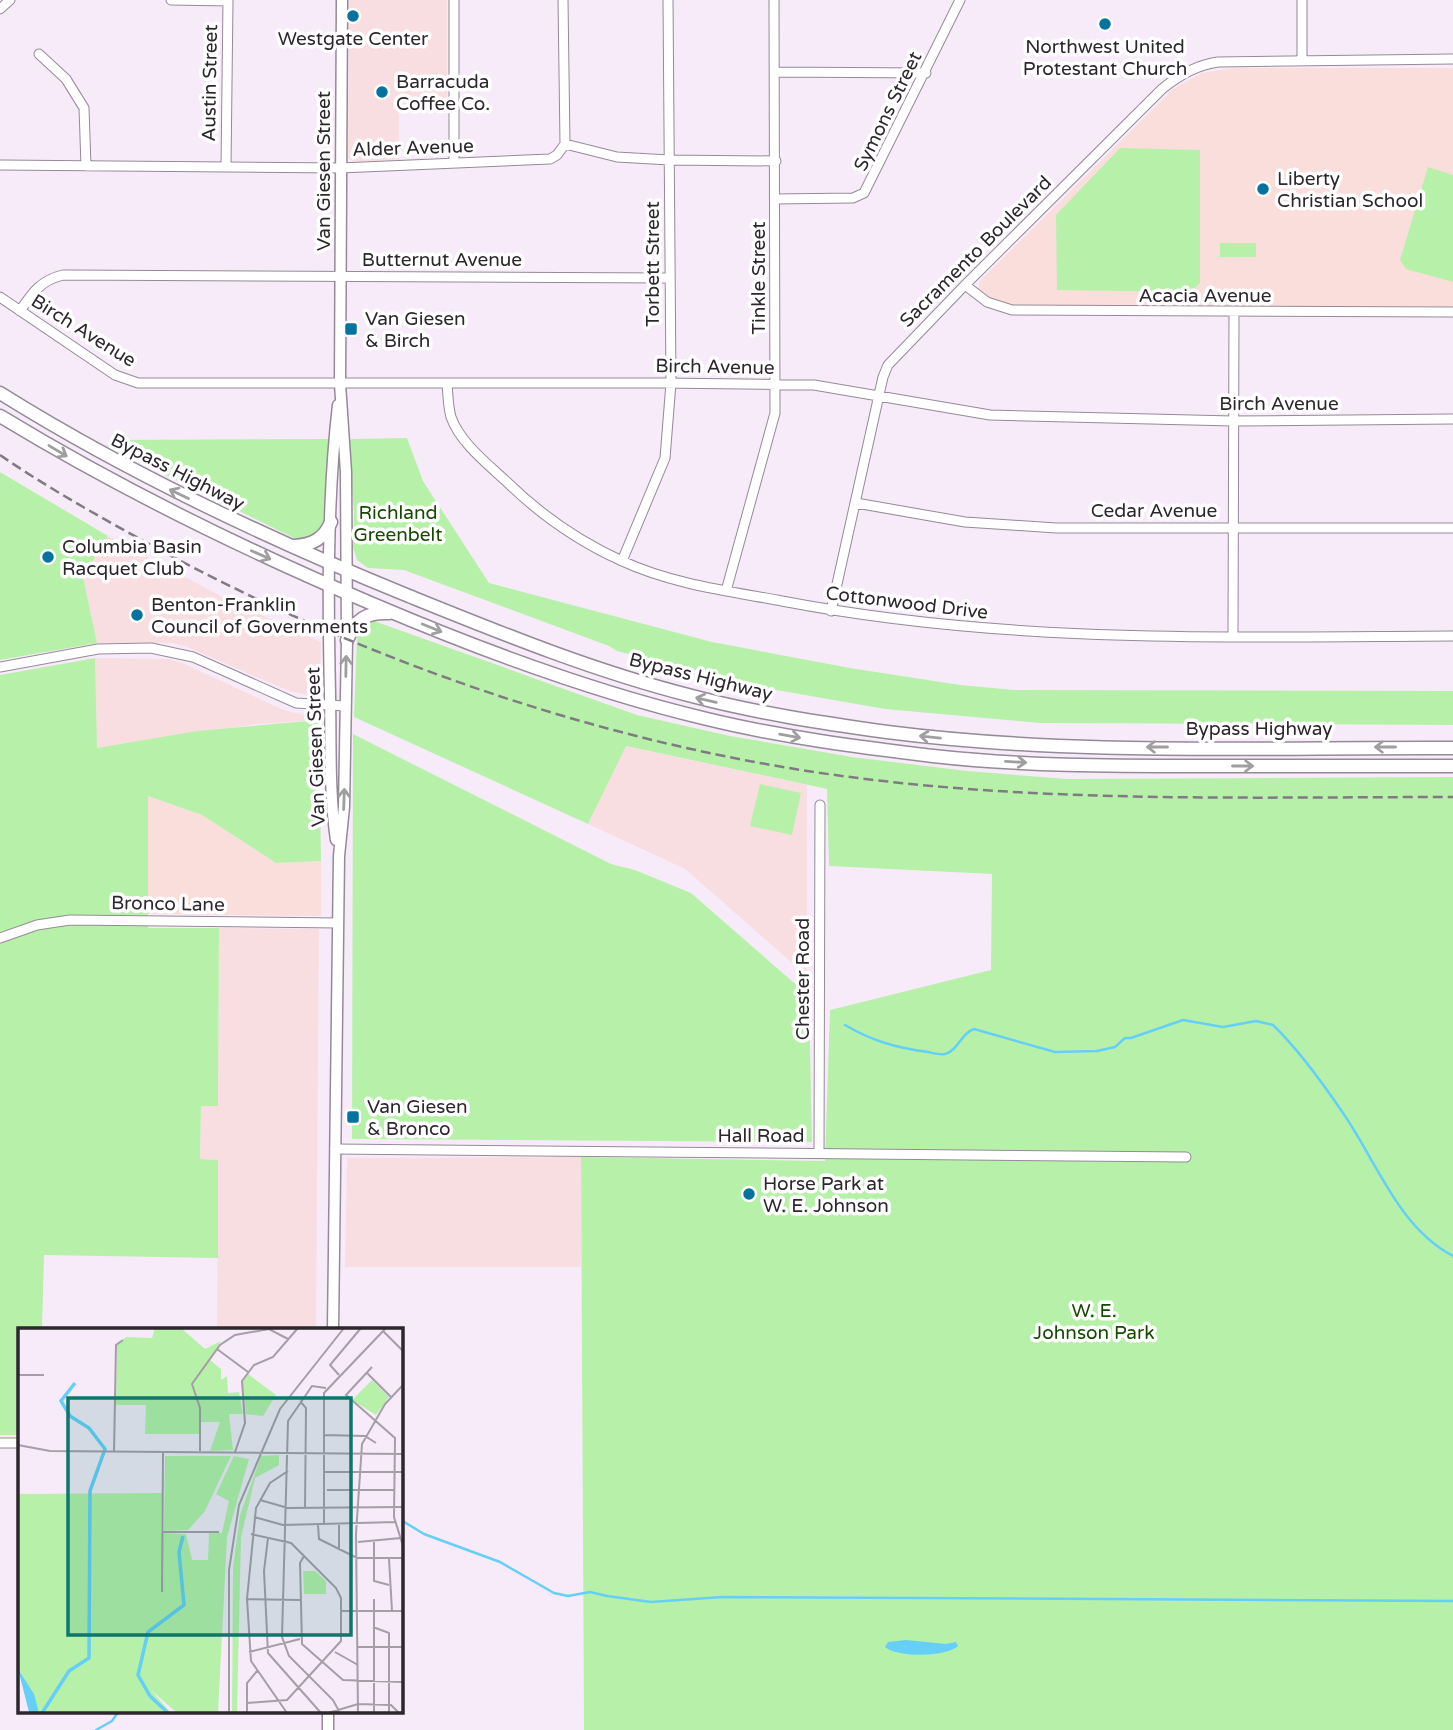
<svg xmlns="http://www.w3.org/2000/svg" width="1453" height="1730" font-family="'Varela Round',sans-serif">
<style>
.commercial{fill:#f9dee1}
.education{fill:#f9dedc}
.green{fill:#b7f1a9}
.water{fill:#65cff8}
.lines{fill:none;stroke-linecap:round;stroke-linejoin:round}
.stream{stroke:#65cff8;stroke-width:2.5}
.minor-casing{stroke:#958a98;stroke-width:11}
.major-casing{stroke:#958a98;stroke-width:13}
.highway-casing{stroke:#958a98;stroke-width:15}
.minor{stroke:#fff;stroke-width:9}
.major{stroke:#fff;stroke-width:10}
.highway{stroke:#fff;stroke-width:12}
.rail{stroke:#817a83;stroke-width:2.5;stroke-dasharray:10 5;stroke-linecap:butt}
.oneway{stroke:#a09ea0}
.poi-dot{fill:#05739e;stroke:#fff;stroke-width:2.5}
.labels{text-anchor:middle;stroke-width:7;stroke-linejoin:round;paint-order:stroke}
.poi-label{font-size:19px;fill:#2c272d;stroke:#fff;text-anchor:start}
.street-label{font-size:19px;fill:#2c272d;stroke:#fff}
.park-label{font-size:19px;fill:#144a00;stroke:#fff}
.inset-river{fill:none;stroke:#65cff8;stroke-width:3.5}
.inset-road{fill:none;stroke:#a69da8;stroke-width:2}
.view{fill:#0f766e;fill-opacity:0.15;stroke:#0f766e;stroke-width:3.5}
.inset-edge{fill:none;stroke:#2c272d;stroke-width:3.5}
</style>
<rect width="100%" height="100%" fill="#f7ebfa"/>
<!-- commercial -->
<path class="commercial" d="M349,0H447V108H399V160L354,162L348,158Z
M108,536L230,601L321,642L320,695H307L289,691L185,646L172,643H97L83,577Z
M95,658L168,659L183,663L279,708L291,712L313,716L319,720L258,724L96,748Z
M625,746L807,785V976L685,869L588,824Z
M219,928L319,929L316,1329H217L218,1160L200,1159L201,1106L218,1105Z
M581,1157V1267H345L347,1158Z"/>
<!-- education -->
<path class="education" d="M1234,68H1453V306H1014L991,299L978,289L980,281L1173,89L1202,73Z
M148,796L202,815L276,863L321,861V916L147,914Z"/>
<!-- green -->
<path class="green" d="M1120,148L1200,150V283L1190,292L1057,290L1056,215Z
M1428,167L1453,175V282L1406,269L1400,260Z
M1220,243H1256V257H1220Z
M407,438L423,481L489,583L712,642L850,668L960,685L1014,690L1453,691V725L1040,723L885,709L725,681L718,676L617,651L609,646L404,570L368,568L357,560L353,547L354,513L348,441L352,439Z
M329,439L323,525L314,536L298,540L107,446L111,440Z
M0,472L108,536L83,577L97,643L0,660Z
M374,621L637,715L730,736L852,757L967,771L1067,779L1453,777V1730H584L581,1157L825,1161L830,1010L991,970L992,874L829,866L827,789L626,746L588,824L354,717L357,637L360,627Z
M95,658L97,748L197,731L319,720L321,861L276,863L202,815L148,796V928H219L218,1106H201L200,1159L218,1160V1258L44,1255L42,1329H19V1435H0V675Z
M353,734L611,864L635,870L691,893L809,996L812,1142L352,1139Z
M760,784L801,793L792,835L750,826Z"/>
<!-- water -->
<path class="water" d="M906,1640L946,1644L956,1642L958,1646C947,1657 897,1658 885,1647L888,1642Z"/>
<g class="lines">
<!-- stream -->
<path class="stream" d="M845,1025C872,1041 897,1048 928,1052C933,1053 940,1055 945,1054C958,1051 961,1033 974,1029L1055,1052L1097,1051L1115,1047L1125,1038H1131L1183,1020L1223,1027L1256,1021L1273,1025C1297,1048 1324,1085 1343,1113C1377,1162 1398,1227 1453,1256
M401,1520L424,1534L500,1562L554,1593L568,1596L590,1592L607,1596L651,1602L722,1597L1453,1601
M96,1730L112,1721L119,1711"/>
<!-- minor casing -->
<g class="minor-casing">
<path id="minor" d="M171,0L228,1
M454,0V163
M563,0L565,144
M1302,0V60
M0,9L10,0
M39,54L66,79L84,108L86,166
M775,72L926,73
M0,165L340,168L550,159L557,155L565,144L617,157L669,160L776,161
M226,167L228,0
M775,199L853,198L864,193L960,0
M965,285L987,302L1012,310L1453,312
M0,297L115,375L138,383H661L814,385L990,415L1233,421L1453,419
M20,311C32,293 41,280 63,275L668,278
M447,384C448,394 448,407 451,417C460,443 489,465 508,483C541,515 580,542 622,561C672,584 728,591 782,601C1005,644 1227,637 1453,636
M856,503L965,522L1056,528H1453
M622,561L665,458L671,383L668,0
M726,591L775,413L774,0
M831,611L883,377L888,365L965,285L1162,89C1179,75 1196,65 1218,62L1453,59
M1233,637L1234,313
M0,667L98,649L151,648L193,657L296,703L345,706
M0,938L37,925L70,920L338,923
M335,1149L1186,1157
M819,1153L820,805
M0,1443H19"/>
</g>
<!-- major casing -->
<g class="major-casing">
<path id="major" d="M336,840C329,792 331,744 330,695C328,600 327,500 338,405
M333,1329L339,856L344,807L347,640L346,472L340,384L342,0
M328,1730V1711"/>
</g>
<!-- highway casing -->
<g class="highway-casing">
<path id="highway" d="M0,393C128,473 264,537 404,594C498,632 593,671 692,696C756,713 822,723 887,732C1075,756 1265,747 1453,748
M0,416C120,489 245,550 375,605C483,651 593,692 707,719C781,737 858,747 933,756C1022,766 1112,766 1201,766C1285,766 1369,766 1453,766
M294,546C312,545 324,539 331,522
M347,640C356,619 366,612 389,613"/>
</g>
<!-- minor -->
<use href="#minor" class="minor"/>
<!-- major -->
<use href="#major" class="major"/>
<!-- highway -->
<use href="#highway" class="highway"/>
<!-- rail -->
<path class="rail" d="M0,455C48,488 100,517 151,545C365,662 615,748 858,778C1055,803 1255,797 1453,797"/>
</g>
<!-- one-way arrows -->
<defs><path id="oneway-shaft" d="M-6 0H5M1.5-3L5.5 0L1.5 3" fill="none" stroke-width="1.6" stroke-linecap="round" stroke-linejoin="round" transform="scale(1.75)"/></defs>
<g class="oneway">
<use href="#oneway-shaft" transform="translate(58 451) rotate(31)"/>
<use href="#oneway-shaft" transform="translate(179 494) rotate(-154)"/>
<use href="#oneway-shaft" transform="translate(261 555) rotate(24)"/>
<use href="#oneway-shaft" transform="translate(432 628) rotate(22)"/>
<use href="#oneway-shaft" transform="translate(346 666) rotate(-89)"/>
<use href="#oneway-shaft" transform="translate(706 700) rotate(-167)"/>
<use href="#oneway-shaft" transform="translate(790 736) rotate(10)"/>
<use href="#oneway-shaft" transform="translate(930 737) rotate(-174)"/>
<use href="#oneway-shaft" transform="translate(1157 747) rotate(-180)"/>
<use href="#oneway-shaft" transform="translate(1385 747) rotate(-180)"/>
<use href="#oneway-shaft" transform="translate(1016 762) rotate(3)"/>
<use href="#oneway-shaft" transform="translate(1243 766)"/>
<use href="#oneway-shaft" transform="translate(344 799) rotate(-88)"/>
</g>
<!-- markers -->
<g class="poi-dot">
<circle cx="353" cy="16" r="7"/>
<circle cx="1105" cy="24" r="7"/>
<circle cx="382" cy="92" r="7"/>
<circle cx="1263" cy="189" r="7"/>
<rect x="344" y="322" width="14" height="14" rx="3.5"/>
<circle cx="48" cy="557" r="7"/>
<circle cx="137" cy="615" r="7"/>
<rect x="346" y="1110" width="14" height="14" rx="3.5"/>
<circle cx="749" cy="1194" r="7"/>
</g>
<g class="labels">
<!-- poi labels -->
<g class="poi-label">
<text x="353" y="45" text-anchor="middle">Westgate Center</text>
<text x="1105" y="53" text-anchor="middle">Northwest United<tspan x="1105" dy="22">Protestant Church</tspan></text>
<text x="396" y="88">Barracuda<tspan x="396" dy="22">Coffee Co.</tspan></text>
<text x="1277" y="185">Liberty<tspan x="1277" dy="22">Christian School</tspan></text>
<text x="365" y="325">Van Giesen<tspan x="365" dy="22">&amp; Birch</tspan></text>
<text x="62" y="553">Columbia Basin<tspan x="62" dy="22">Racquet Club</tspan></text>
<text x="151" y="611">Benton-Franklin<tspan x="151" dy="22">Council of Governments</tspan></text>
<text x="367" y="1113">Van Giesen<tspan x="367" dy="22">&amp; Bronco</tspan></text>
<text x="763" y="1190">Horse Park at<tspan x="763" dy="22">W. E. Johnson</tspan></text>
</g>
<!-- street labels -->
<g class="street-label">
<text transform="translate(209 83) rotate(-89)" y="7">Austin Street</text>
<text transform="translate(887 111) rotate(-64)" y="7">Symons Street</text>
<text transform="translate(413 147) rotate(-2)" y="7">Alder Avenue</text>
<text transform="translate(323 171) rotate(-90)" y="7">Van Giesen Street</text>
<text transform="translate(975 251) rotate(-45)" y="7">Sacramento Boulevard</text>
<text x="442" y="266">Butternut Avenue</text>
<text transform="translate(652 264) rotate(-90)" y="7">Torbett Street</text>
<text transform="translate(758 278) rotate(-90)" y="7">Tinkle Street</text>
<text x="1205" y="302">Acacia Avenue</text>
<text transform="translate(84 330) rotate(32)" y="7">Birch Avenue</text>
<text transform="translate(715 366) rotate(1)" y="7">Birch Avenue</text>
<text x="1279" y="410">Birch Avenue</text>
<text transform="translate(178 471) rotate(27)" y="7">Bypass Highway</text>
<text x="1154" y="517">Cedar Avenue</text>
<text transform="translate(907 602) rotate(7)" y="7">Cottonwood Drive</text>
<text transform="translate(701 676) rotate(14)" y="7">Bypass Highway</text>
<text x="1259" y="735">Bypass Highway</text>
<text transform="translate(315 747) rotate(-92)" y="7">Van Giesen Street</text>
<text transform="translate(168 903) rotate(1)" y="7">Bronco Lane</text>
<text transform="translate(802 979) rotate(-90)" y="7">Chester Road</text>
<text x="761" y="1142">Hall Road</text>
</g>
<!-- park labels -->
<g class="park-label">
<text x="398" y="519">Richland<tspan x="398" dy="22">Greenbelt</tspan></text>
<text x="1094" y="1317">W. E.<tspan x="1094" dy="22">Johnson Park</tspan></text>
</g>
</g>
<!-- overview -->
<g transform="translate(18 1328)">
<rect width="385" height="385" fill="#f7ebfa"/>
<path d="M137,0H163L187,21L203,13L192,32L203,41V52L209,48L210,65L221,64L225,86H211L215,122L192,123L202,94H181V106H127L128,77H98L99,16L108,9L134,10ZM230,46L258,67L245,88L228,86L224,54ZM354,52L371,69L358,87L334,72ZM261,127V137L237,150L223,209L219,385H214L215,240L222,187L243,128ZM147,128H213L187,183L170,202L146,203ZM216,128L231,131L209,209L200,385H159L133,362L153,385H21L0,341V166L144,165L143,205L168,206L174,232H190L191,205H204L211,173L198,166ZM285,243H297L308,253V266H286Z" fill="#b7f1a9"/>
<path d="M0,341L16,366L21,385L11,384Z" fill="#65cff8"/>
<path class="inset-river" d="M24,385L51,343L71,330L72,163L87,121L71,100L52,88L43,73L57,55M150,385L132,368L120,347L130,304L166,277L161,224L165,208"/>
<path class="inset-road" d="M365,3L385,23M199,21L230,44M354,39L328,67L377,110L376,189L385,218M349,45L373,69M0,47H26M321,47L312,37L343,0M308,60L294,58L270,93L264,309L271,328L315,372L322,385M282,73L288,80L287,179M306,107L347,108L358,115M0,117L32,123L385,126M182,123V80L174,56L202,17L217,7L251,1L270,11M96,124L98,17L105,12M217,124L227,95L224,53L236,37L255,29L280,0M307,144H385M309,162H376M242,172L270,180L385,179M236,189L265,197L378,194M300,197L301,211L339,230H385M306,197V65L368,0M144,204H201M250,210L246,243L250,325L303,385M340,214L383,210M356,214V253L371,257M321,221V197M286,228L282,235L284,316L325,352L385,354M371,231L374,283M144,264L145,125M229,271L282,272M323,283H385M355,299L371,305V385M340,319H385M231,324L282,311M317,324L340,337M229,375L269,372L323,313V270L318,260L273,215L233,206M211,385V242L221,177L262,81L326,0M229,385V355L239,343M269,385L233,333L229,271L238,180L252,155L270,143M310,385L340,376L373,377L381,385M340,385L338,206L344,116L367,76L385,57M356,385V271"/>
<path class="view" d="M50,70H333V307H50Z"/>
<rect width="385" height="385" class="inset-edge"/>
</g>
</svg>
